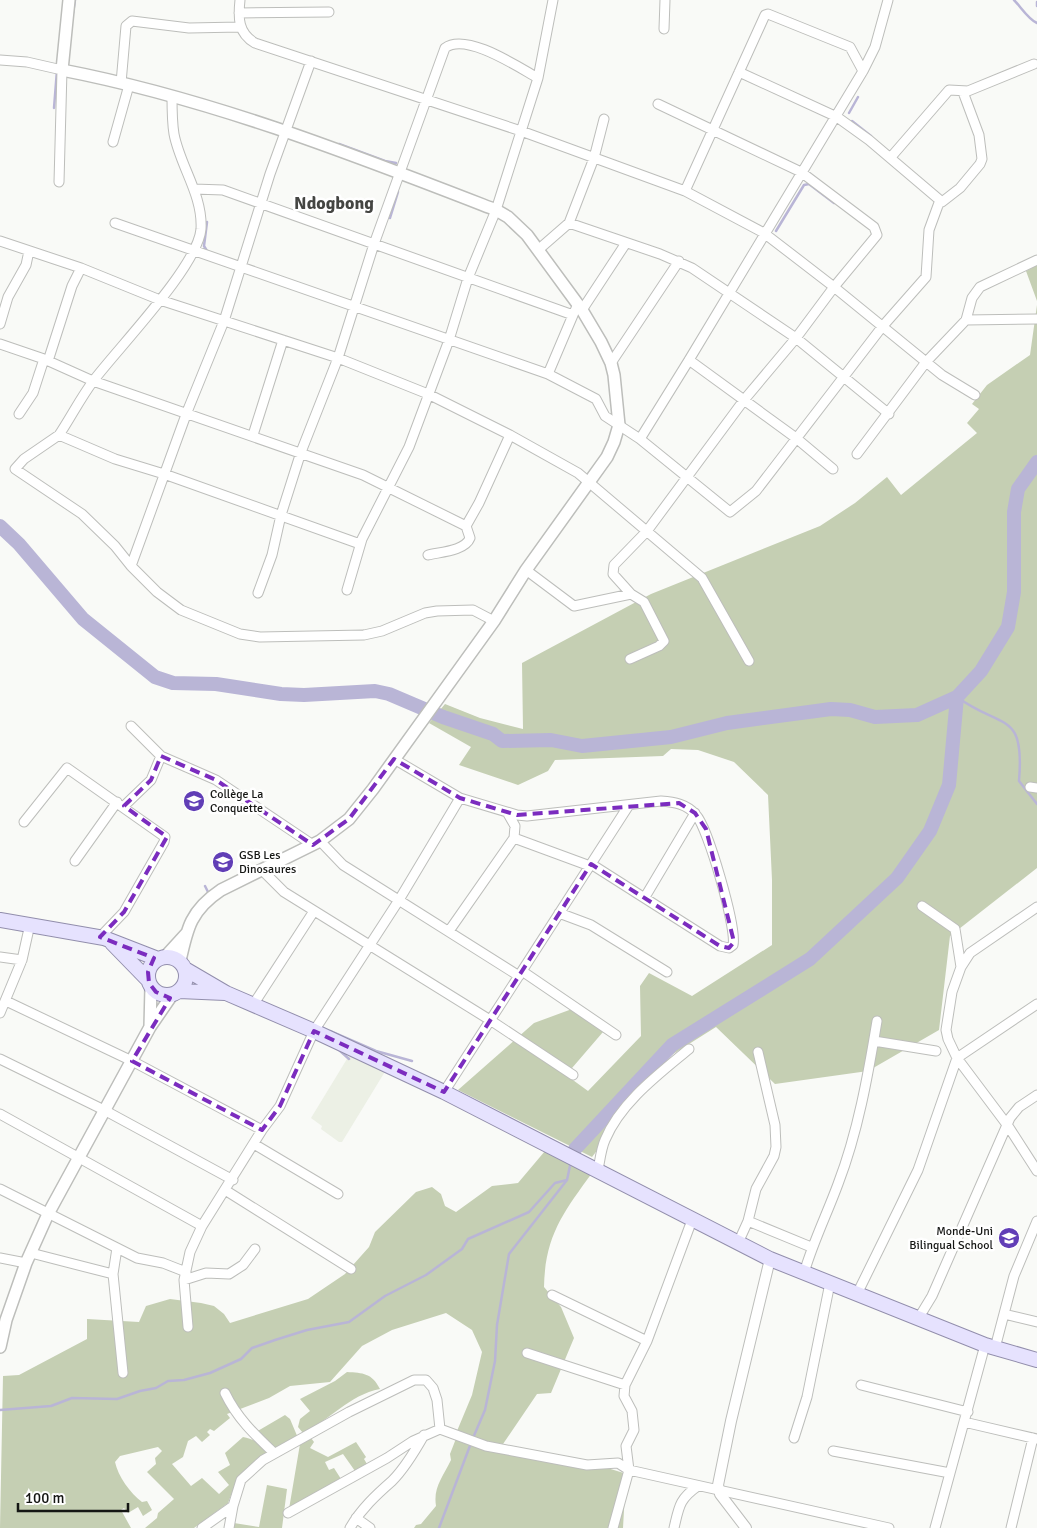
<svg xmlns="http://www.w3.org/2000/svg" width="1037" height="1528" font-family="Signika,sans-serif">
<style>
.built{fill:#ecf0e5}
.green{fill:#c5cfb3}
.lines{fill:none;stroke-linecap:round;stroke-linejoin:round}
.stream{stroke:#b9b5d6;stroke-width:2.5}
.river{stroke:#b9b5d6;stroke-width:14}
.minor-casing{stroke:#bdbebb;stroke-width:11}
.tertiary-casing{stroke:#bdbebb;stroke-width:12}
.secondary-casing{stroke:#bdbebb;stroke-width:14}
.primary-casing{stroke:#928eac;stroke-width:16}
.minor{stroke:#fff;stroke-width:9}
.tertiary{stroke:#fff;stroke-width:10}
.secondary{stroke:#fff;stroke-width:11}
.primary{stroke:#e6e2fe;stroke-width:14}
.marked{fill:none;stroke:#7b2cbf;stroke-width:4;stroke-dasharray:10 6;stroke-linejoin:round}
.labels{text-anchor:middle;stroke-width:5;stroke-linejoin:round;paint-order:stroke}
.poi-label{font-size:12px;fill:#151614;stroke:#fff;text-anchor:start}
.district-label{font-size:18px;font-weight:bold;fill:#444542;stroke:#fff}
</style>
<rect width="100%" height="100%" fill="#f9faf7"/>
<!-- built -->
<path class="built" d="M350,1054L386,1070L342,1142H339L321,1129L322,1126L311,1118Z"/>
<!-- green -->
<path class="green" d="M1037,265V301L1026,271Z
M1037,305V868L950,936L939,1030L868,1071L775,1084L716,1027L670,1056L592,1157L458,1090L534,1023L572,1009L603,1032L566,1075L588,1091L641,1036L640,986L649,973L692,996L772,945V880L768,795L734,762L698,750L671,749L663,756L555,760L548,771L518,785L459,765L471,747L429,723L445,704L480,718L523,729L522,663L651,594L820,526L855,503L887,477L901,495L977,433L967,423L979,409L972,404L987,385L1030,355Z
M545,1151L592,1173C563,1213 545,1236 544,1287L561,1307L574,1338L551,1393L537,1394L503,1444L481,1441L457,1431L472,1395L482,1352L472,1330L446,1313L392,1330L362,1346L330,1382L290,1386L269,1398L227,1414L230,1418L214,1431L210,1429L207,1432L210,1435L202,1442L196,1436L188,1441L183,1457L172,1464L191,1486L202,1478L219,1494L229,1485L218,1472L230,1465L225,1453L243,1437C253,1439 264,1444 267,1453L236,1482L228,1503L194,1528H145L157,1518L158,1513L174,1499L147,1472L156,1464L155,1458L162,1451L158,1447L120,1456L115,1462C118,1476 130,1493 142,1502L147,1501L152,1510L143,1516L138,1507L128,1513L124,1508L121,1510L131,1528H0L3,1376L19,1375L87,1339V1319L139,1322L146,1306L170,1299L201,1303L214,1306L224,1314L230,1323L308,1299L345,1274L369,1247L375,1232L416,1192L432,1187L441,1194L445,1206L456,1212L492,1186L518,1183Z
M347,1372C363,1373 372,1373 380,1389C349,1395 330,1420 303,1433L298,1427L300,1419L310,1411L300,1399L335,1381Z
M285,1415L290,1419L298,1438L276,1449L256,1432Z
M457,1436L601,1466L630,1475L625,1492L623,1528H414L416,1525L421,1524L436,1506C433,1487 443,1477 451,1460L450,1454Z
M311,1438L314,1442L310,1448L328,1457L356,1442L366,1457L364,1459L367,1464L355,1471L343,1454L325,1462L329,1470L334,1468L341,1479L289,1509L300,1444Z
M267,1485L287,1489L282,1528H233L234,1523L259,1527Z"/>
<g class="lines">
<!-- stream -->
<path class="stream" d="M1014,0C1021,7 1028,19 1037,23
M1037,2V6
M73,13L75,0
M54,108L57,70
M849,113L858,97
M852,121L871,136
M339,144L385,161L396,163
M390,218L398,192
M776,231L804,185L809,184L834,203
M207,251L204,246L207,222
M957,697C1002,730 1025,710 1019,781L1037,804
M205,886L209,894
M330,1031L376,1051L412,1061
M338,1049L349,1059
M0,1410L51,1406L72,1398L117,1399L140,1391L156,1388L168,1381L184,1380L210,1373L241,1359L252,1348L275,1340L307,1330L349,1322L385,1296L426,1275L462,1249L468,1239L529,1212L555,1183L567,1180
M473,1438L485,1410L495,1361L497,1325L509,1254L567,1180L571,1161
M439,1528L471,1443"/>
<!-- river -->
<path class="river" d="M0,526L19,544L83,619L155,677L173,683L216,684L281,694L304,695L375,691L389,694L443,717L493,734L502,741L551,740L582,746L671,737L727,723L831,709L850,710L875,717L917,715L957,697L981,671L1008,627L1014,592V512L1018,489L1037,462
M575,1149L672,1045L810,959L897,878L930,831L949,785L957,697"/>
<!-- minor casing -->
<g class="minor-casing">
<path id="minor" d="M240,0C238,18 238,33 255,43L521,131L685,191L764,233L834,287L796,338L744,400L647,531L614,565L613,574L631,594
M239,13L329,12
M664,29L665,0
M0,60L27,62L62,70L59,182
M739,72L837,117L869,140L942,202L960,188L980,164L982,159L979,135L963,92
M121,83L126,26L132,21L189,28L240,27
M658,104L801,172L874,227L877,235L834,287L942,375L975,395
M113,142L129,85
M891,157L949,90L968,91L1034,64
M194,189L223,190L573,315L578,304
M685,191L765,15L768,14L850,47L863,71
M115,223L548,374L596,399L605,416L640,439L730,512L756,491L882,327L926,277L929,230L940,200
M569,223L660,254L692,268L796,338L889,414
M0,241L81,268
M538,250L569,223L594,158L604,119
M582,310L626,243
M966,320L1037,319
M0,324L8,297L26,265L29,251
M0,344L44,359L93,381L363,475L466,526
M689,360L796,438L833,469
M48,361L72,286L81,268L160,300L338,358L428,394L510,435L578,473L702,578L749,661
M611,363L679,261
M548,374L573,315
M19,414L33,393L44,359
M59,435C71,417 81,397 94,380C118,348 198,266 201,229C203,195 180,166 174,134C172,122 172,109 172,96
M253,435L283,340
M640,439L689,360L863,71L875,47L888,0
M857,454L926,362L966,320L972,298L980,287L1037,260
M466,526L479,503L510,435
M360,544L164,474L115,459L59,435L24,459L15,469L82,514L115,546L131,566L157,592L181,610L240,634L260,637L364,635L382,631L425,613L437,611L473,610L494,621
M428,555C440,552 465,551 470,538L466,526
M131,566L187,412L224,321L270,174L311,61
M526,570L574,606L631,594L644,602L664,641L659,646L630,659
M347,590L362,539L409,447L449,340L468,278L496,210L538,78L553,0
M258,593L272,555L281,515L301,452L338,358L374,244L445,48C466,32 518,67 538,78
M131,726L161,756L216,780L313,845
M394,759L460,798
M1030,787L1037,788
M124,806L151,780L161,756
M24,822L67,768L165,837L164,842L124,912L100,937
M514,838L590,866
M320,841L343,865L519,976
M75,861L117,802
M263,871L284,892L490,1020L573,1075
M645,897L695,813
M922,906L955,929L961,967
M1037,907L970,953L961,967L952,992L946,1030L948,1039L957,1058L1008,1126L1037,1171
M559,913L591,925L667,972
M449,931L514,838L515,826L507,812
M0,957L22,960
M522,971L616,1035
M6,1001L132,1061L262,1130L202,1226L190,1252L184,1280L188,1327
M253,1005L314,911
M0,1013L22,960L30,924
M874,1041L936,1051
M0,1059L104,1110L233,1180
M444,1092L629,805
M0,1114L202,1226
M262,1130L280,1106L314,1031L399,900L460,798L517,815L527,816L661,801C674,802 687,804 696,815C708,828 737,928 733,945L729,948L720,946L591,864
M254,1144L338,1194
M598,1170C600,1160 601,1149 605,1140C621,1102 659,1074 689,1049
M0,1189L137,1258L163,1263L186,1272
M225,1190L351,1269
M748,1221L811,1247
M738,1243L748,1221L756,1189L774,1156L776,1147L775,1125L758,1052
M117,1248L113,1274L123,1373
M31,1253L113,1274
M0,1258L26,1263
M804,1273C813,1242 827,1214 838,1184C858,1132 868,1075 877,1021
M184,1280L206,1273L229,1274L243,1265L255,1249
M857,1294L918,1170L957,1058L1037,1004
M552,1295L647,1341
M1004,1314L1037,1322
M918,1319L932,1296L1010,1118L1019,1107L1037,1095
M995,1348L1014,1276L1037,1221
M527,1353L625,1385
M861,1385L968,1412
M225,1393C237,1418 254,1434 274,1453
M964,1422L1037,1439
M794,1438L807,1397L830,1283
M833,1451L950,1473
M288,1513L387,1458L413,1441L440,1429L486,1446L587,1465L618,1463L629,1470L889,1528
M356,1518L370,1528
M202,1528L233,1506L241,1480L263,1460L349,1412L414,1380H426L433,1388L437,1400L440,1429
M229,1528L233,1506
M350,1528C361,1509 376,1495 392,1481C405,1468 415,1451 424,1435
M613,1528L629,1470L626,1446L634,1430L632,1411L624,1396L625,1385L647,1341L692,1220
M674,1528C679,1507 679,1499 698,1486
M935,1528L985,1345
M1011,1528L1033,1438"/>
</g>
<!-- tertiary casing -->
<g class="tertiary-casing">
<path id="tertiary" d="M746,1528L720,1494L718,1485L731,1421L770,1259"/>
</g>
<!-- secondary casing -->
<g class="secondary-casing">
<path id="secondary" d="M69,0L62,70C212,99 354,155 496,210L508,217L527,235L582,310L601,342L611,363L614,375L619,425L614,442L607,457L526,570L494,621L373,789L349,819L320,841L221,890C191,910 187,928 180,961
M165,957L186,934
M150,1027L151,987
M0,1347L6,1320L26,1263L48,1214L150,1027L172,995"/>
</g>
<!-- primary casing -->
<g class="primary-casing">
<path id="primary" d="M0,920L104,938L158,959
M112,943L148,980
M148 976a19 19 0 1 1 38 0a19 19 0 1 1-38 0Z
M185,969L226,993L314,1031L444,1092L770,1259L985,1345L1037,1360
M179,991L225,993"/>
</g>
<!-- minor -->
<use href="#minor" class="minor"/>
<!-- tertiary -->
<use href="#tertiary" class="tertiary"/>
<!-- secondary -->
<use href="#secondary" class="secondary"/>
<!-- primary -->
<use href="#primary" class="primary"/>
</g>
<!-- marked area -->
<path class="marked" d="M161,756L216,780L313,845L349,819L394,759L460,798L517,815L679,803L695,813L706,829L734,942L729,948L720,946L591,864L444,1092L314,1031L280,1106L262,1130L132,1061L170,998L156,992L149,983L148,972L154,958L100,937L124,912L167,837L124,806L151,780Z"/>
<!-- icons -->
<defs>
<g id="school-disc" transform="scale(1.125)"><circle r="9.5" fill="#613eb6" stroke="#fff"/><path d="M0-5L7-2L0 1L-7-2ZM-4 1L0 2.5L4 1V4Q0 6-4 4Z" fill="#fff"/></g>
</defs>
<g fill-rule="evenodd">
<use href="#school-disc" x="194" y="801"/>
<use href="#school-disc" x="223" y="862"/>
<use href="#school-disc" x="1009" y="1238"/>
</g>
<g class="labels">
<!-- poi labels -->
<g class="poi-label">
<text x="210" y="798">Collège La<tspan x="210" dy="14">Conquette</tspan></text>
<text x="239" y="859">GSB Les<tspan x="239" dy="14">Dinosaures</tspan></text>
<text x="993" y="1235" text-anchor="end">Monde-Uni<tspan x="993" dy="14">Bilingual School</tspan></text>
</g>
<!-- district labels -->
<g class="district-label">
<text x="334" y="209">Ndogbong</text>
</g>
</g>
<!-- scale -->
<path d="M18 1503v8h110v-8" fill="none" stroke="#151614" stroke-width="2.5"/>
<text x="25" y="1503" font-size="15" fill="#151614" stroke="#ffffff" stroke-width="4" paint-order="stroke">100 m</text>
</svg>
